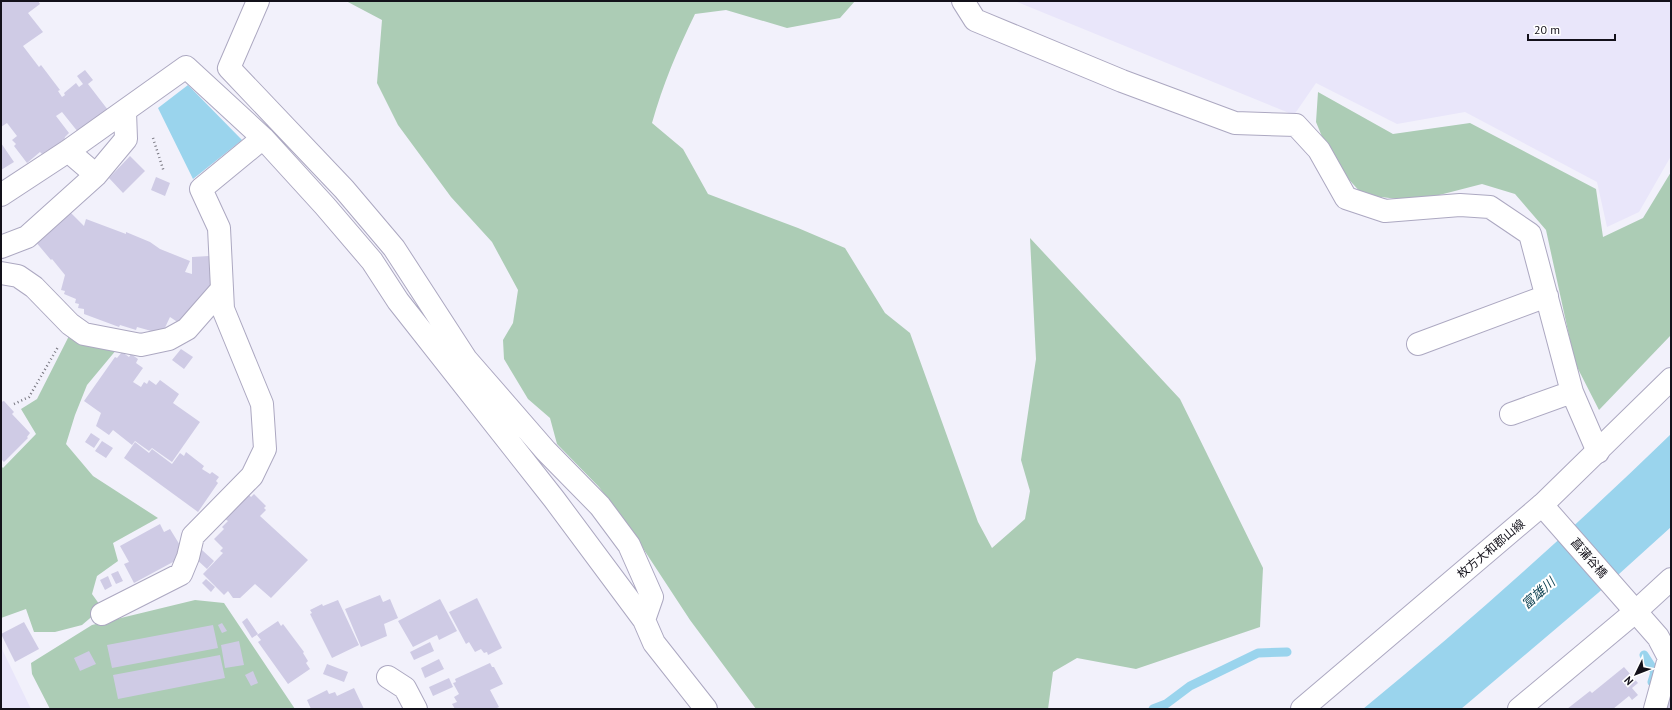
<svg xmlns="http://www.w3.org/2000/svg" width="1672" height="710" font-family="'PT Sans','Noto Sans JP',sans-serif">
<style>
.built{fill:#e9e6fa}
.green{fill:#acccb5}
.water{fill:#9ad4ed}
.lines{fill:none;stroke-linecap:round;stroke-linejoin:round}
.stream{stroke:#9ad4ed;stroke-width:9}
.building{fill:#cfcbe5}
.minor-casing{stroke:#aca8c1;stroke-width:24}
.major-casing{stroke:#aca8c1;stroke-width:24}
.path{stroke:#787780;stroke-width:2.5;stroke-dasharray:1 3;stroke-linecap:butt}
.minor{stroke:#fff;stroke-width:22}
.major{stroke:#fff;stroke-width:22}
.labels{text-anchor:middle;stroke-width:4;stroke-linejoin:round;paint-order:stroke}
.street-label{font-size:12px;fill:#13111a;stroke:#fff}
.water-label{font-size:13px;font-style:italic;fill:#083d4e;stroke:#fff}
</style>
<rect width="100%" height="100%" fill="#f2f1fb"/>
<!-- built -->
<path class="built" d="M1015,1H1671V156L1639,212L1607,227L1597,182L1465,112L1397,124L1316,83L1294,115Z
M1,647L31,709H1Z"/>
<!-- green -->
<path class="green" d="M346,1H855L840,18L787,28L726,10L695,14C677,51 663,84 652,123L683,149L708,194L798,228L845,248L885,313L910,333L978,522L992,548L1025,519L1030,491L1021,460L1036,359L1030,238L1180,399L1263,568L1260,627L1136,669L1077,658L1053,672L1048,709H756L690,620L629,527L599,487L557,444L550,418L528,399L504,359L503,340L513,323L518,290L492,242L451,197L398,125L377,83L382,20Z
M1318,92L1393,134L1470,123L1596,189L1603,237L1643,218L1671,172V335L1599,410L1575,363L1546,230L1515,194L1482,184L1416,201L1363,195L1332,161L1316,122Z
M71,332L117,349L87,385L75,415L66,444L93,476L158,518L113,543L118,561L97,576L92,594L102,608L82,625L55,632H34L26,609L1,618V466L3,468L36,434L21,409L37,399Z
M195,600L224,603L295,709H50L32,674L31,663L92,625Z"/>
<!-- water -->
<path class="water" d="M188,85L242,140L193,179L158,108Z
M1671,434V527L1598,593L1461,709H1363C1469,622 1572,530 1671,434Z"/>
<g class="lines">
<!-- stream -->
<path class="stream" d="M1644,655L1655,672L1652,682
M1153,709L1166,704L1190,686L1258,653L1287,652"/>
</g>
<!-- building -->
<path class="building" d="M1,1H38L40,4L28,13L43,32L23,46L39,67L41,65L60,90L58,91L62,97L65,95L64,93L76,83L79,87L83,84L77,76L85,70L93,80L88,84L108,110L78,132L62,112L56,116L69,133L65,137L64,141L50,152L48,150L42,154L40,152L27,163L14,146L16,144L12,140L17,136L7,123L1,127Z
M1,143L14,162L1,170Z
M130,156L145,171L123,193L109,178Z
M156,177L170,183L165,196L151,190Z
M69,211L84,226L86,219L126,234V232L150,242L160,249L190,261L185,272L192,274V257L209,256L215,282L182,325L170,317L162,334L137,327L136,330L120,325L119,327L84,314V309L78,308L79,304L75,303L76,299L64,294L65,291L61,290L65,275L52,259L51,260L35,241Z
M181,349L193,357L184,369L172,360Z
M122,352L129,357L131,354L138,359L136,363L143,368L133,382L141,387L144,382L147,384L149,380L156,385L160,380L179,394L173,403L200,422L172,462L152,448L149,451L135,441L132,445L113,430L109,435L96,426L101,413L84,401L115,357L117,358Z
M4,401L14,412L12,414L30,433L27,437L28,438L4,462L1,459V402Z
M91,433L100,439L94,448L85,442Z
M102,441L113,448L106,458L95,451Z
M135,442L149,453L152,449L172,464L180,453L184,456L186,452L204,466L202,469L210,474L212,472L219,477L216,481L218,483L198,512L124,458Z
M254,494L266,506L264,508L266,510L260,516L308,560L271,598L255,584L240,598H233L228,591L224,595L203,574L223,553L220,551L223,548L214,539L224,529L222,527L228,521L225,519L249,495L251,497Z
M160,524L164,532L170,529L186,555L134,583L124,564L129,562L120,546Z
M202,550L214,561L207,569L195,558Z
M118,571L123,581L116,584L111,574Z
M108,576L112,586L105,590L100,580Z
M206,579L215,587L211,592L202,583Z
M380,595L383,602L390,599L398,618L384,624L387,636L361,647L345,609Z
M477,598L502,648L488,655L487,652L484,653L481,649L475,652L469,642L466,644L449,612Z
M440,599L457,631L439,640L437,635L413,647L398,621Z
M338,600L359,645L332,658L310,614L312,613L310,610L322,604L323,606Z
M247,618L258,634L252,638L242,622Z
M278,621L281,626L283,624L304,652L303,653L308,661L306,663L310,669L288,684L258,642L261,640L257,635Z
M24,622L39,649L15,662L1,634Z
M222,623L227,631L222,633L218,625Z
M213,625L218,648L112,668L107,645Z
M239,641L244,665L225,668L221,645Z
M430,642L434,651L414,660L410,652Z
M89,651L96,664L80,671L74,658Z
M220,655L225,678L118,699L113,675Z
M439,659L444,669L425,678L421,668Z
M490,663L492,667H494L503,684L490,690L499,707L495,709H455L452,704L457,702L454,697L459,694L453,683L456,682L455,679Z
M327,664L348,672L344,682L323,674Z
M1624,667L1638,683L1632,688L1638,695L1632,700L1629,696L1613,709H1567L1590,691L1592,693Z
M253,671L258,683L251,686L245,675Z
M449,678L453,687L433,696L429,687Z
M354,688L364,709H311L307,700L327,690L329,694L335,692L337,696Z
M1671,697V709H1664V700Z"/>
<g class="lines">
<!-- minor casing -->
<g class="minor-casing">
<path id="minor" d="M258,1L229,68L344,189L394,248L466,359L546,451L600,506L629,545L652,597L644,620L654,643L706,709
M963,1L975,20L1122,81L1235,123L1296,125L1319,150L1346,198L1385,211L1460,205L1490,207L1530,234L1572,392L1598,452
M68,151L96,175
M1,195L68,151L186,67L263,138L325,206L372,261L398,301L554,499L644,620
M1,247L27,237L96,175L126,139L125,112
M1,273L18,276L34,287L70,324L84,334L141,345L169,339L187,329L222,289
M1418,344L1547,296
M1511,414L1572,392
M1542,505L1658,637L1669,658L1655,709
M102,614L181,574L188,557L193,536L252,476L265,449L262,404L223,309L219,228L201,189L263,138
M388,677L405,688L416,709"/>
</g>
<!-- major casing -->
<g class="major-casing">
<path id="major" d="M1302,709L1542,505L1671,379
M1519,709L1635,612L1671,579"/>
</g>
<!-- path -->
<path class="path" d="M153,138L164,172
M14,404L29,397L58,347"/>
<!-- minor -->
<use href="#minor" class="minor"/>
<!-- major -->
<use href="#major" class="major"/>
</g>
<g class="labels">
<!-- street labels -->
<g class="street-label">
<text transform="translate(1491 549) rotate(-40)" y="4">枚方大和郡山線</text>
<text transform="translate(1589 558) rotate(49)" y="4">菖蒲谷橋</text>
</g>
<!-- water labels -->
<g class="water-label">
<text transform="translate(1538 593) rotate(-42)" y="5">富雄川</text>
</g>
</g>
<!-- border -->
<rect width="1672" height="710" fill="none" stroke="#13111a" stroke-width="4"/>
<!-- north arrow -->
<g transform="translate(1636 674) rotate(227)" stroke="#ffffff" stroke-width="3" paint-order="stroke">
<path d="M0-3L7 15L0 10L-7 15Z" fill="#13111a"/>
<text y="-6" font-size="11" font-weight="bold" text-anchor="middle" fill="#13111a">N</text>
</g>
<!-- scale -->
<path d="M1528 34v6h87v-6" fill="none" stroke="#13111a" stroke-width="2"/>
<text x="1534" y="34" font-size="12" fill="#13111a" stroke="#ffffff" stroke-width="3" paint-order="stroke">20 m</text>
</svg>
